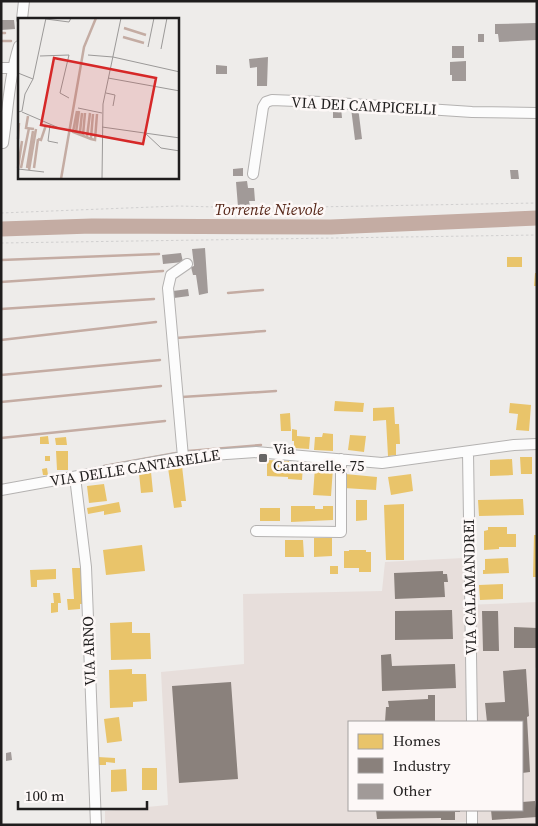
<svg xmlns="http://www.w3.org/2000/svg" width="538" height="826" font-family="'Source Serif 4',serif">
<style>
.built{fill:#e7dedb;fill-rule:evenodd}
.homes{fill:#e9c46a}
.industry{fill:#8a817c}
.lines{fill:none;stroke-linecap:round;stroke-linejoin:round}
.stream{stroke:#c4aca3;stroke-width:2.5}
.river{stroke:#c4aca3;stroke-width:15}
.building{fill:#a19a98}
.street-casing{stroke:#b4b2b1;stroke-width:12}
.path{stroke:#d1d0d0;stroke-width:1;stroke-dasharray:2.5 2.5;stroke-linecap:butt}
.street{stroke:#fcfcfc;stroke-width:10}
.poi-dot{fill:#676565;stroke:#fdf8f7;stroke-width:2}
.labels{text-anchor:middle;stroke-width:5;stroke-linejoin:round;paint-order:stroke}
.street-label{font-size:15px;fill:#1f1d1d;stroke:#fdf8f7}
.poi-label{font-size:15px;fill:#1f1d1d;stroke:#fdf8f7;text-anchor:start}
.water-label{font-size:16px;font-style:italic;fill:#57281a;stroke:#fdf8f7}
.inset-river{fill:none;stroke:#c4aca3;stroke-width:2.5}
.inset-road{fill:none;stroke:#9b9998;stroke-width:1}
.view{fill:#d62828;fill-opacity:0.15;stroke:#d62828;stroke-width:2.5}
.inset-edge{fill:none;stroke:#1f1d1d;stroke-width:2.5}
</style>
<rect width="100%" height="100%" fill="#eeecea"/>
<!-- built -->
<path class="built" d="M463,558L465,605L537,602V667L535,668L537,706V825H467V822L406,825H105V811L168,805L161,672L244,664L243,594L382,591L385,562ZM349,722H522V810H349Z"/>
<!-- homes -->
<path class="homes" d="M507,257H522V267H507Z
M535,273H537V286H534Z
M335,401L364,403L363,412L334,411Z
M510,403L531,405L529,431L516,430L518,414L509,413Z
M394,407L395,424H399L400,444H396V455L388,456L386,420L373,421V408Z
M290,413L291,431H281L280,414Z
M292,429L297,430V436L310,437L309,449L294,448V441H292Z
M323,433L333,434V451L314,450L315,437H322Z
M350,435L366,436L364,452L348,450Z
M48,436L49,444H40V437Z
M66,437L67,445H56L55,438Z
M56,451H68V470H57Z
M45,456H50V461H45Z
M520,457H532V474H521Z
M512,459L513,475L490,476V460Z
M267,460L289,461V464L303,465L302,480L288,479V477L267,476Z
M182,466L186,501H181L182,507L174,508L168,468Z
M315,467L333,468L331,496L313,495Z
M47,468L48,475H43L42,469Z
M151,472L153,492L141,493L139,473Z
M345,474L377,477L376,490L344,488Z
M411,474L413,491L391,495L388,477Z
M104,484L107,501L89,503L87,486Z
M523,499L524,515L479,516L478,500Z
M356,500H367V520L356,521Z
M119,502L121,512L104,515V511L88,514L87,508Z
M404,504V560H386L384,505Z
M291,506H315V509H323V506H333V520L291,522Z
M260,508H280V521H260Z
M488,527H507V534H516V547H499V549L484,550V531L488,530Z
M534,535H537V577H533Z
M314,538H332V556L314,557Z
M285,540H303L304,557H285Z
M142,545L145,571L106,575L103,550Z
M349,550H366V552H371V572H359V568H344V551H349Z
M508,558L509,573L483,574V570H485V559Z
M330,566H338V574H330Z
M72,568H81L83,604H80V609L68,610L67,599H74Z
M56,569V579L37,580V587H31L30,570Z
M503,584V599L480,600L479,585Z
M53,593H60L61,603H58V612L51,613V603H54Z
M132,622V633H150L151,659L111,660L110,623Z
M132,669V674H146L147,701L133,702V707L110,708L109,670Z
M119,717L122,741L107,743L104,719Z
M98,757L115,758V763L106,762V765H98Z
M142,768H157V790H142Z
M126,769L127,791L111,792V770Z"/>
<!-- industry -->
<path class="industry" d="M443,571V574H447L448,582H444L445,597L395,599L394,573Z
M452,610L453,639L395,640V611Z
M482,611H498L499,651H483Z
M514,627L537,628V648H514Z
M391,654L392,666L455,664L456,688L382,691L381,655Z
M526,669L529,716L527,717L530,772L522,773V722H487L485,703L505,702L503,671Z
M231,682L238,779L179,783L172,686Z
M428,695H435V722H385L386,707H389L388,701L428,699Z
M535,801L537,817L492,820L491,810H522V802Z
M376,810H460V812H455V820H441V818L377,819Z"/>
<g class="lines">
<!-- stream -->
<path class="stream" d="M1,33H5
M1,41H11
M1,260L159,254
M1,282L163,271
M228,293L263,290
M1,309L154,299
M176,338L265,331
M1,340L156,322
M1,375L160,360
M182,397L276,391
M1,402L161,386
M1,438L165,421
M188,451L261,445
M104,466L176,453"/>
<!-- river -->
<path class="river" d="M1,229L92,226L331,227L537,218"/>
</g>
<!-- building -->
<path class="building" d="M1,20H14L15,29L1,30Z
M536,23V40L499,42L498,34H495V24Z
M478,34H484V42H478Z
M452,46H464V58H452Z
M268,57L267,86H257V67L250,68L249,59Z
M466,61V81H452V75H450V62Z
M216,65L227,66V74H216Z
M341,107L342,118H333V108Z
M358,107L362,139L355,140L351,108Z
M243,168V176H233V169Z
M510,170H518L519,179H511Z
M247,181L248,188H254L255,201H249L250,206L238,207L236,182Z
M205,248L208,293L199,295L196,275H193L191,267L194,266L192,249Z
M181,253L183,262L163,264L162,255Z
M188,289L189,296L174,298L173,291Z
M11,752L12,760L6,761V753Z"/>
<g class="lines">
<!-- street casing -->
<g class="street-casing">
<path id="street" d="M22,19L24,1
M1,68H12
M3,143C8,110 9,77 19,46
M253,174L263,107L266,102L272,100L321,102L472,112L537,113
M468,452L472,722
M183,457L168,288L171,275L187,264
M75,477L86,567L96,825
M1,490L183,457L256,452L382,463L514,445L537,444
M256,531L341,532V459
M472,810V825"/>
</g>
<!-- path -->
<path class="path" d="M1,213L178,206L257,208L537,203
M1,243L537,235"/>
<!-- street -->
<use href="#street" class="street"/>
</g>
<!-- markers -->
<rect class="poi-dot" x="258" y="453" width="10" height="10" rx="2.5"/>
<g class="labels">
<!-- street labels -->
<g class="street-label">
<text transform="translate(364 106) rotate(3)" y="5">VIA DEI CAMPICELLI</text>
<text transform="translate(135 468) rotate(-9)" y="5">VIA DELLE CANTARELLE</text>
<text transform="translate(470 587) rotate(-91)" y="5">VIA CALAMANDREI</text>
<text transform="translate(89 651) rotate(-92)" y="5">VIA ARNO</text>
</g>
<!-- poi labels -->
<g class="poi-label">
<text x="273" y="454">Via<tspan x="273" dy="17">Cantarelle, 75</tspan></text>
</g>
<!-- water labels -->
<g class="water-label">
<text x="269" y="215">Torrente Nievole</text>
</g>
</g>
<!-- overview -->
<g transform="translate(18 18)">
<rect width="161" height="161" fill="#eeecea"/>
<path class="inset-river" d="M106,10L128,17M105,19L126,25M59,93L55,114L73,121L77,122L79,96M10,98L8,110L16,111M58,114L61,93M62,114L64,95M65,117L67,95M69,119L72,95M73,120L75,96M0,121L1,105M20,121L23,122L28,107M0,150L4,123M3,150L11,110M9,150L15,113M16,150L20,121M11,152L18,111M43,161L66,29L78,0"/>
<path class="inset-road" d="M28,1L51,4L53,0M130,29L136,0M143,31L149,0M70,37L95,39L162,54M22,38L51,37L42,75L51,80M0,55L15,61M90,60L162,73M88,75L97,77L95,88M60,90L84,95M0,94L4,93L7,76L15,61L28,0M4,94L41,110M32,107L30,123L40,125M84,109L162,120M126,114L143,130L162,133M0,151L26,154M84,161L85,86L103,0"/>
<path class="view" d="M36,40L138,60L125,126L23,107Z"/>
<rect width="161" height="161" class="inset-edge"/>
</g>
<!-- border -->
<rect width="538" height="826" fill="none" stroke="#1f1d1d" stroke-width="5"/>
<!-- legend -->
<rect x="348" y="721" width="175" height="90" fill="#fdf8f7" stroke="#a4a0a0"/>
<rect x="358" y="734" width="25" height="15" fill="#e9c46a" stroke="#a4a0a0"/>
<text x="393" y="746" font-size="15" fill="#1f1d1d">Homes</text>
<rect x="358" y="758" width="25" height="15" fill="#8a817c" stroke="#a4a0a0"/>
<text x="393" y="771" font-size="15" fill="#1f1d1d">Industry</text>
<rect x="358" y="784" width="25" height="15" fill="#a19a98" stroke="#a4a0a0"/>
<text x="393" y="796" font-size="15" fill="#1f1d1d">Other</text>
<!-- scale -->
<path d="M18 801v8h129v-8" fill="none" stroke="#1f1d1d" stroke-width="2.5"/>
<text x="25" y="801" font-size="15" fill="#1f1d1d" stroke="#fdf8f7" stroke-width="4" paint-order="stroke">100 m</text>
</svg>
